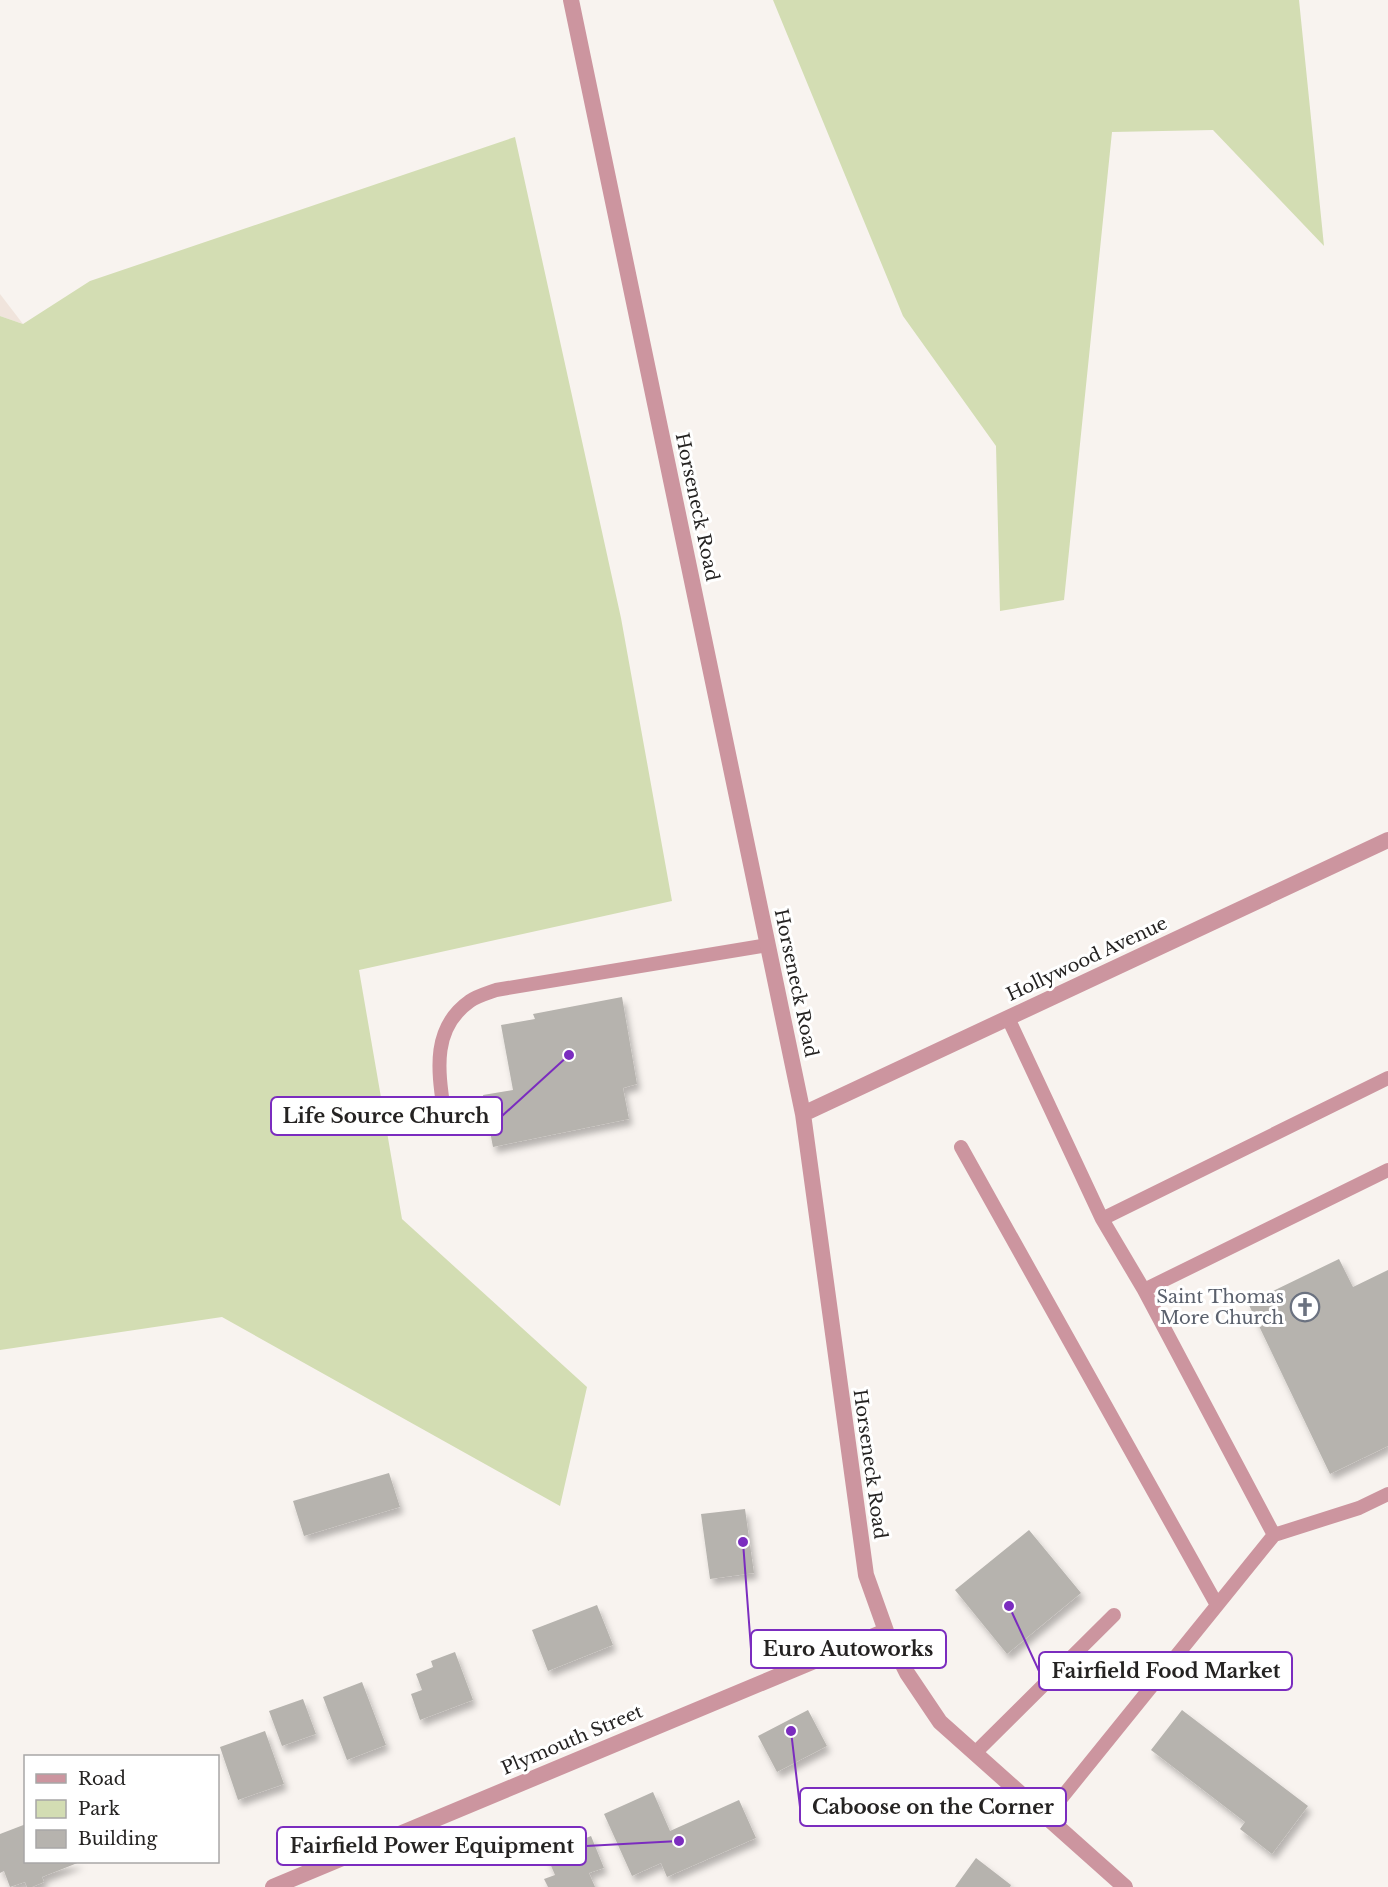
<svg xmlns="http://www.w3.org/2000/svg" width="1388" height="1887" font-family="'Libre Baskerville',serif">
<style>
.built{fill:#f0e4dc}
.green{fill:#d3ddb3}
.building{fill:#b6b3ae;filter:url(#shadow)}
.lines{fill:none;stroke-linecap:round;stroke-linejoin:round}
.service{stroke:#cc959f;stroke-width:14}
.tertiary{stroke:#cc959f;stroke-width:16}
.labels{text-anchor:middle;stroke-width:6;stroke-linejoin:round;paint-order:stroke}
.street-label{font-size:18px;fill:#252322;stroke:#fff}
.worship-label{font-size:18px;fill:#5b616d;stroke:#fff;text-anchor:end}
.leader{fill:none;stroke:#7b2cbf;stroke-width:2}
.callout-dot{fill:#7b2cbf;stroke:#fff;stroke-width:2}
.callout{fill:#fff;stroke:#7b2cbf;stroke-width:2}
.callout-label{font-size:20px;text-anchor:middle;font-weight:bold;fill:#252322}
</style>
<defs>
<filter id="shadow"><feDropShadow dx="3.5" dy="6" stdDeviation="3" flood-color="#0004"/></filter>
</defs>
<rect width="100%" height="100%" fill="#f8f3ef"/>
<!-- built -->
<path class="built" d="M0,294L23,324L0,316Z"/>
<!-- green -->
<path class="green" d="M773,0H1299L1324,246L1213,130L1112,132L1064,600L1000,611L996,446L903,316Z
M515,137L621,618L672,901L359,970L402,1219L587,1387L560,1506L222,1317L0,1350V316L23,324L90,281Z"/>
<!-- building -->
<path class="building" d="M622,997L637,1084L623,1088L629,1119L493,1147L483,1095L513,1090L501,1025L535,1019L533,1014Z
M1339,1259L1353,1287L1388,1270V1446L1330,1474L1248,1303Z
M389,1473L400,1507L304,1536L293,1501Z
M745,1509L754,1573L710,1579L701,1514Z
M1029,1530L1081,1593L1007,1654L955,1590Z
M597,1605L613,1645L548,1671L532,1630Z
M455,1652L473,1700L420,1720L411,1694L422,1690L416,1674L433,1667L431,1661Z
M362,1682L386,1745L347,1760L323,1697Z
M303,1699L316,1734L282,1746L269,1711Z
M808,1710L827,1746L777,1772L758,1736Z
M1182,1710L1308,1806L1272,1854L1240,1829L1245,1822L1151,1750Z
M265,1731L284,1784L238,1800L220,1747Z
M653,1792L670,1831L739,1800L756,1838L667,1877L661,1863L632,1876L604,1814Z
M26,1824V1862H80L42,1877L44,1882L32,1887H27L25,1882L10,1887L4,1871L0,1873V1834Z
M591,1836L604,1868L589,1873L595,1887H548L544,1879L555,1875L546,1854Z
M976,1858L1011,1885L1010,1887H955Z"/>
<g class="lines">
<!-- service -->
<path class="service" d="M1008,1018L1102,1219
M446,1127C441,1083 426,1032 470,1001C477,996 488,993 496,990L768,945
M961,1147L1217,1605
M1144,1290L1102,1219L1388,1078
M1274,1535L1359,1508L1388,1494
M975,1753L1114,1615
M1046,1817L1274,1535L1144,1290L1388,1170"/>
<!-- tertiary -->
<path class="tertiary" d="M571,0L803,1114L866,1575L886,1631L907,1673L940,1722L1125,1887
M803,1114L1388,840
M273,1887L886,1631"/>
</g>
<!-- icons -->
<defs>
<g id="church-ring" transform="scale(1.5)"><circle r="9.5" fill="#fff" stroke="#6b7280" stroke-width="1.5"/><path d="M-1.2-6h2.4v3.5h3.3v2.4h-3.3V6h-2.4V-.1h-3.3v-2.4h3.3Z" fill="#6b7280"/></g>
</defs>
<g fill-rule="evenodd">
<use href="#church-ring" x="1305" y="1307"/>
</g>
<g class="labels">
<!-- street labels -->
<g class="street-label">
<text transform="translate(697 507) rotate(78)" y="6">Horseneck Road</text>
<text transform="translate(1087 959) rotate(-25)" y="6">Hollywood Avenue</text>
<text transform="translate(796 983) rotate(78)" y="6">Horseneck Road</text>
<text transform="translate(870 1464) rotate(82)" y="6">Horseneck Road</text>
<text transform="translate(572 1740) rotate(-23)" y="6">Plymouth Street</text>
</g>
<!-- worship labels -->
<g class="worship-label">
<text x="1284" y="1303">Saint Thomas<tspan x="1284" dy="21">More Church</tspan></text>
</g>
</g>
<!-- callouts -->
<path class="leader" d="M569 1055L502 1116M743 1542L751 1649M1009 1606L1039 1671M791 1731L800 1807M679 1841L586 1846"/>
<g class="callout-dot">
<circle cx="569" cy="1055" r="6"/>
<circle cx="743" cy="1542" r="6"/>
<circle cx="1009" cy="1606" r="6"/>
<circle cx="791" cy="1731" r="6"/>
<circle cx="679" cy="1841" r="6"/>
</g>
<g class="callout">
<rect x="271" y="1097" width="231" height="38" rx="6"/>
<rect x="751" y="1630" width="195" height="38" rx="6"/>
<rect x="1039" y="1652" width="253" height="38" rx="6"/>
<rect x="800" y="1788" width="266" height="38" rx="6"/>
<rect x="277" y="1827" width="309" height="38" rx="6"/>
</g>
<g class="callout-label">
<text x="386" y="1123">Life Source Church</text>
<text x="848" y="1656">Euro Autoworks</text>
<text x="1166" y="1678">Fairfield Food Market</text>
<text x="933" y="1814">Caboose on the Corner</text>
<text x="432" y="1853">Fairfield Power Equipment</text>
</g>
<!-- legend -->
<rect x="24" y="1755" width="195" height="108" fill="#ffffff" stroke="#a8a7a7" stroke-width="1.5"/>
<rect x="36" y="1774" width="30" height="9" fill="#cc959f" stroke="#a8a7a7" stroke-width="1.5"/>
<text x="78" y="1785" font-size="18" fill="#252322">Road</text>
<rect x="36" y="1800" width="30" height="18" fill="#d3ddb3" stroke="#a8a7a7" stroke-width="1.5"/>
<text x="78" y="1815" font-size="18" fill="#252322">Park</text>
<rect x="36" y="1830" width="30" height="18" fill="#b6b3ae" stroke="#a8a7a7" stroke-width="1.5"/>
<text x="78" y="1845" font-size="18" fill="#252322">Building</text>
</svg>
